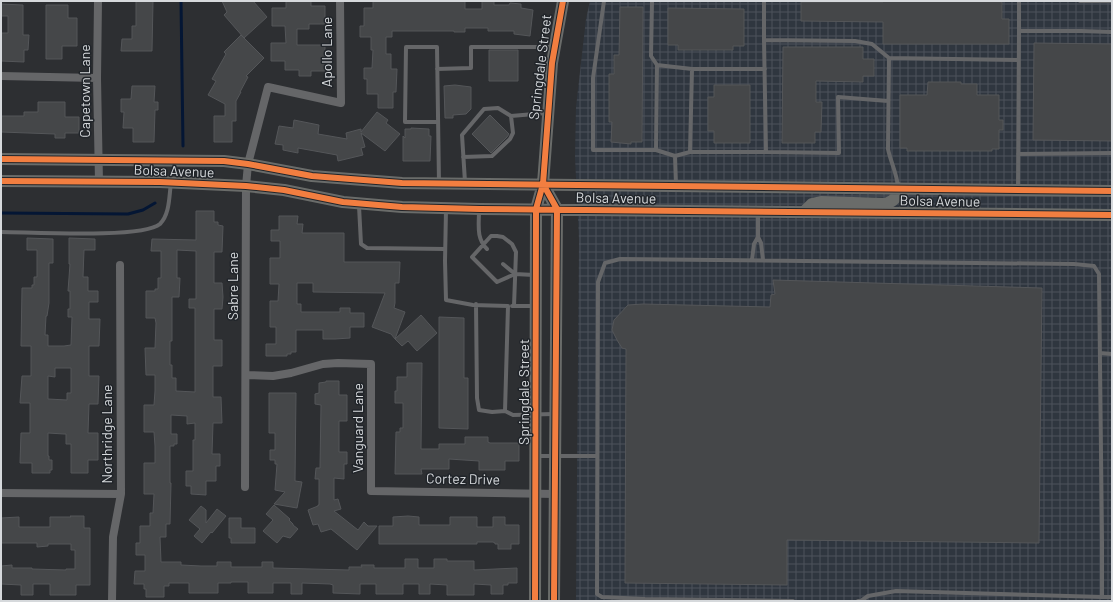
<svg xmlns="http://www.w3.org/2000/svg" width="1113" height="602" font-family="Barlow,sans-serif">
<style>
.industrial{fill:url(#industrial-grid)}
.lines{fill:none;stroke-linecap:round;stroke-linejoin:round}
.stream{stroke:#041634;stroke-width:3}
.building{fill:#454749;stroke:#545659;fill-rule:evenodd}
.lane{stroke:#656668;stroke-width:4}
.street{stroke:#656668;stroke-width:8}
.secondary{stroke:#6a6c6a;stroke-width:12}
.cycleway-casing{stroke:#21252a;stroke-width:8}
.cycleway{stroke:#f27e40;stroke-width:6}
.labels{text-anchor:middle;stroke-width:3;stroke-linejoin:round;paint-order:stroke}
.street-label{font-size:14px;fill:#d6d9dc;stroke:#21252a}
</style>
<defs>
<pattern id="industrial-grid" width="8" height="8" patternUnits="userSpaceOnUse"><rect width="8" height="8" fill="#2f363f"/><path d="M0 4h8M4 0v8" fill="none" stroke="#4c525a"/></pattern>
</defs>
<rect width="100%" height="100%" fill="#2d2f32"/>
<!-- industrial -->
<path class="industrial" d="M590,1H1112V601H576L579,240L575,157L576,107L586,19Z"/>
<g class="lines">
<!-- stream -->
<path class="stream" d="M181,1L183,146
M1,213L128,214L143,210L155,203"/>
</g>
<!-- building -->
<path class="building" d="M136,1H153L152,51H121L122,39H132V26H136Z
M222,1H253L267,17L244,38L224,15L227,12Z
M286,1H311V6H325V24H309V29H297V45H325V71H311V76H299V70H285V61H271V43H286L285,26H272V8H286Z
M373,1H465V9H482V1H494V5H509L510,3L521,4V8L533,10L530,36L514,34V31H488V28H465V32H454V31H392V37H386V54H391V69H397L396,92H393V108H378V94H367V79H364V68H372L373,50H371V37H360V26H364V8H373Z
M883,1H1002V19H1009V44H883V22L801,21V2H883Z
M1,4L23,5V35H29L28,50H24V62L1,61V33H8V16H1Z
M46,5H68V18H77V46H62V59H46Z
M620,7H643L642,142H631V144L611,142L612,122H609V74H614V55H619Z
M668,8L744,9V46H733V50H678V45H668Z
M241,35L264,58L246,76L248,77L240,92H241L236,101V121H232V142H214V116H225V104L208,95L216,81L212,79L226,54L224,52Z
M1034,43L1112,44V141L1033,140Z
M783,47H863V59H874V76H863V82L816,81V102H822L821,132H815V143H782Z
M489,50H518V81H489Z
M928,82H961V84H977V95H999V120H1003V130H999V149H992V151H907V148H900V95H927Z
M455,85L471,87V109L466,114L453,115V118H445L444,86Z
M714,85H750V143H714V131H708V97H714Z
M132,86H155L154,102H158V110H155L154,142H133V128H123L124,112H121V99H131Z
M38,102H65V117H79V133H65V138H55V134L1,132V116H24V112H38Z
M377,112L388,120L386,123L400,134L385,151L361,133L365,147L361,148L363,155L338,161L337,155L298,148V153L283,150V145L275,144L279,126L293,128L294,120L319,125L318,134L347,139L346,133L361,129V132Z
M490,115L509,134L507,137L491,153L472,134Z
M411,128L429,129V136H431L430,161H403V136L405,138V129H411Z
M196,211H214V222H218V225L223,226L222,252H214V283H222L223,297L222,309H214V340H222V366H213V397H221L222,423H213L212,454H220V466H216V481H206V495L191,494V486H186V471H193V440H195V423L187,424V416L171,415V434H177V444H174V446H170V483H171L170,524H166V537H160L161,562H181V565L201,566H217V562H231V567H262V562H273V568L349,570V567H362L361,565H374V568H405V559H418V568H434V559H447V561H474V570L517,568V583H508V585H503V594H491V585L474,584V595H447V585L430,584V594H419V584H403V594H376V584H360V594L333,593V585L330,584L302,583V594H291V583H273V593H248V582H231V583H218V593H189V583H169V586H164V597H146V589H144V584H134L135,571H145V555H136V543H140V526H150V513H153L154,494H144V463H155V446L154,432H144V405H154L155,391V375H146L145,348H155L156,323L155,318H146V291H155V289H158V278H161V251H151L152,239L196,240ZM177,250L196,251V299H189V308H195V392L176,391V378H172V365H170V341H172V297H179L180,278H177Z
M279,216H298L297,224H303L302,233H344V262H400L399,283H395V303L394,308L405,312L395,339L391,334L372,327L385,293L313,292V283H297V304H301V312H340V308H350V313H364V327H350V338L335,339H323V330H296V352H291V354H287V356H266V344H276V327H270V301H278L279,284H270V258H280V241H271V230H279Z
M27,238L53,239V263H49V303L47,316H46L45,335H48V346H64L71,345L72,317H68V309H70V291H68L70,264H69V238L95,239V250H84L83,277H88V291H98V302H89V319H100L99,346H89V376H99L98,404H89L88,433H98V460H88V473H71V444H66V434H64L48,433V456H49V460H52V470H50V473H32V463H20L21,433H30V403H20L22,376H31V346H21L22,288H32V285H34V277H37V250H27ZM55,368H71V393H67V400L48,399V376L55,377Z
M773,280L1042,288L1039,543L787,540V585L625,583L626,349L622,348L617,340L612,330L614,320L628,305L643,304L770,307L771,295L775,294Z
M421,315L437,333L417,351L408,341L402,346L395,339Z
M439,317L464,318V378H468V429L439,428Z
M407,363H422L421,449H439V444H465V437H488V442L490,443H519V461H505V470H479V461L449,459V469H421L422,474H395L396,432H400V428H403V403H395V391H397V377H407Z
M326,381H339V395H347V421H339V452H347V464H344V479L334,478V500L338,499L341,509L334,511L358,530L364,522L368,526H377L357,550L331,529L321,532L318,524L313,525L308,510L318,506V505H319V479H315L316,468H320L321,405L315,404V394L319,393V383L326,382Z
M269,393H296L295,481L302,482L297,508L274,504L285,492L275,490L277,464H275V460H270V450H275V433H269Z
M274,505L290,519L289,520L293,524V525L298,529L290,538L283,536L277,543L263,531L273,520L266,514Z
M201,506L206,510V523L217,509L226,516L212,533L211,532L202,543L194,536L200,529L189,520Z
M70,516H84V528H90V585H76V595H50V584H33V595H21V585L1,584V566L12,565V568H32V569L66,570V569H75V550H71V544H48V546L37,547V543H1V518L19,517V527H50V517H71Z
M408,516L419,517V525H450V517H477V527H493V517H505V525H519V544H511V549H498V544H495V543L493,542H477V544H379V526H393V517Z
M229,518H241V528H255V543H231V538H229Z"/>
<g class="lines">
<!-- lane -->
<path class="lane" d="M604,1L593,78V150H656L657,65L651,56L652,1
M764,1V40
M1080,1H1112
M1019,31V1
M889,58L1019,60
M657,65L692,69
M437,69L471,68V47H554
M765,69H692L690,152H766L764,40L855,41L872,44L889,58L888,149C891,163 897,174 898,187
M438,122H405L406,47H437L439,183
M656,150L675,156L676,185
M766,152L839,153L838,97L888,101
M1018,154L1112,153
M675,156L690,152
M463,157L492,156L510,139L513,133L511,116
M465,182L462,135L484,109L498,108L511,116L546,113
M1018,189L1019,31H1081L1112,32
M359,206L361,244L367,248L445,249
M446,210L445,261L446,300L473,305L508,306L505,411
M479,211C479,225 476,238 487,249
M1,232C29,232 142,239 160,224C170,214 169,196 171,183
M758,237L761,243L763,260
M752,260L754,244L758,237V212
M503,264L515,274
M476,304L477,398L479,410L492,412L505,411L513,415L554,414
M512,306H535
M514,306L516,252L512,244L503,237L497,236H491L472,257L497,282L515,274L534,275
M1100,353L1112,354
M538,456H597
M793,601L645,599L602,597L597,594L598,282L605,263L620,259L1074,264L1094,266L1099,274L1102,542V597H1112
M858,601H861L868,596L896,591L1102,597"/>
<!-- street -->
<path class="street" d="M98,1L97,78L99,182
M1,76L97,78
M246,375L273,376L291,373L323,364L338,363L371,364V491L556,494
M245,487L246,186L248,164L268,87L341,103L340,1
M1,493L121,494
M112,601L113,537L121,494L120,265"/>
<!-- secondary -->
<path class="secondary" d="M1,159L224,161L248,164L312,176L402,183L1112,191
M1,181L160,182L246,186L284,190L343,202L402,207L480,209L1112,215
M543,184L557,209L554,601
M805,211L812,204L821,202L885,204C894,201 897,198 898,188
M535,601L536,209L543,184L552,63L563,1"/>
<!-- cycleway casing -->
<g class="cycleway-casing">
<path id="cycleway" d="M1,159L224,161L248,164L312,176L402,183L1112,191
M1,181L160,182L246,186L284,190L343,202L402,207L480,209L1112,215
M543,184L557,209L554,601
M535,601L536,209L543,184L552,63L563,1"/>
</g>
<!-- cycleway -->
<use href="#cycleway" class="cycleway"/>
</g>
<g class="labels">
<!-- street labels -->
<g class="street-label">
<text transform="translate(327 52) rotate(-90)" y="5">Apollo Lane</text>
<text transform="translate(540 67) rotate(-83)" y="5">Springdale Street</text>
<text transform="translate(85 91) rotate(-90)" y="5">Capetown Lane</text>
<text transform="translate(174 171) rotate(2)" y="5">Bolsa Avenue</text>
<text transform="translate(616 198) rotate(1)" y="5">Bolsa Avenue</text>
<text transform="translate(940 201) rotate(1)" y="5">Bolsa Avenue</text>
<text transform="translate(233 286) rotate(-90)" y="5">Sabre Lane</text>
<text transform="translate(524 392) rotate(-90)" y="5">Springdale Street</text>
<text transform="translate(358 428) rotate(-90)" y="5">Vanguard Lane</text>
<text transform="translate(107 434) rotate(-90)" y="5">Northridge Lane</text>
<text transform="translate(463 479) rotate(1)" y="5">Cortez Drive</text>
</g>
</g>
<!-- border -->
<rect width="1113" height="602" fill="none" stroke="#d6d9dc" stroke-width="4"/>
</svg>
